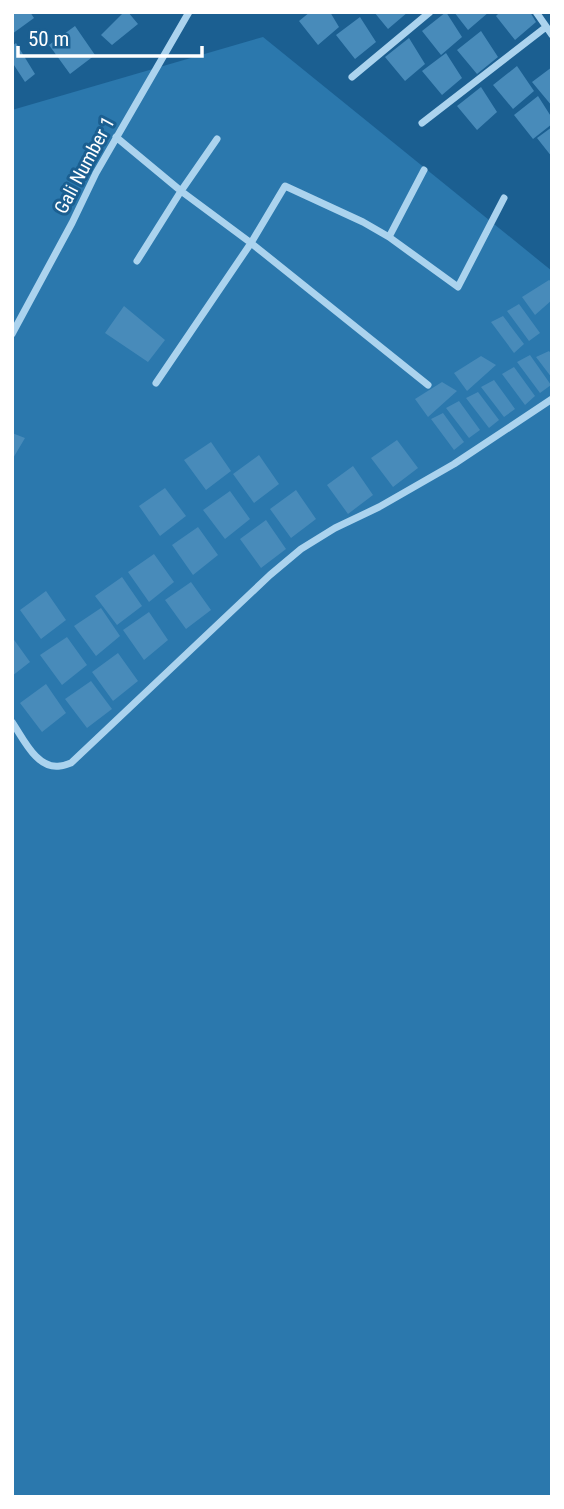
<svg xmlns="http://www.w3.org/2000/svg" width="564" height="1509" font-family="'Roboto Condensed',sans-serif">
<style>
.green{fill:#2b78ad}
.building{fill:#488bba}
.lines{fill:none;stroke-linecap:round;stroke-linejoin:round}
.street{stroke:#abd3ee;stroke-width:7}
.labels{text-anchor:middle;stroke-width:6;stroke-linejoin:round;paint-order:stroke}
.street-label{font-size:19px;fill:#fff;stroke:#1b5f91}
</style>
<rect width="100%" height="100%" fill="#1b5f91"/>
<!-- green -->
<path class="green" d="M263,37L552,271V1497H12V110Z"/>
<!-- building -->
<path class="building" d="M12,12H30L34,18L12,34Z
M124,12H128L138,24L112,45L101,35Z
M310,12H330L339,27L318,45L299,21Z
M374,12H408L388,29Z
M446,12L462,37L441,55L422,31Z
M454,12H489L468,30Z
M500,12H530L536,22L515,40L496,16Z
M360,17L376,42L355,59L336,35Z
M75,26L95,55L70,74L49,45Z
M481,31L498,57L477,74L457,50Z
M409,38L425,64L405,81L385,57Z
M16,43L35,74L25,82L12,62V46Z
M446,53L462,78L442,95L422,71Z
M517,66L534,91L513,109L493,85Z
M552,67V106L532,82Z
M481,87L497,112L477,130L457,106Z
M538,96L552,118V124L533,139L514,115Z
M552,127V157L537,138Z
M549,280L552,282V300L535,315L522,297Z
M519,304L540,333L529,341L507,311Z
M124,306L165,340L148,362L105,333Z
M503,316L524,344L514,353L491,322Z
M549,351L552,355V378L536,357Z
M530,355L551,385L540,393L517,362Z
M481,356L496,365L467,391L454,373Z
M514,367L535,396L525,405L502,374Z
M494,380L515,409L504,417L481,387Z
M442,382L457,391L428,417L415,399Z
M478,392L499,420L489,428L466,398Z
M459,401L480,430L469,438L446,408Z
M443,413L464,442L454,450L431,419Z
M12,433L25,438L12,460Z
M397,440L418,468L393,487L371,458Z
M211,442L231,471L206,490L184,460Z
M259,455L279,484L254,503L233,474Z
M353,466L373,495L348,514L327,485Z
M165,488L186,516L160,536L139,506Z
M296,490L316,519L291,538L270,509Z
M230,491L250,519L225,539L203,510Z
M266,520L286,549L261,568L240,539Z
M198,527L218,555L193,575L172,545Z
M154,554L174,582L149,602L128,572Z
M122,577L142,606L117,625L95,596Z
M191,582L211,610L186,629L165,600Z
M46,591L66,620L41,639L20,610Z
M101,608L120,636L96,656L74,626Z
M149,612L168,640L144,660L123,630Z
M12,637L30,662L12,676Z
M67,637L87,665L62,685L40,655Z
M118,653L138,681L113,701L92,672Z
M91,681L112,709L87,728L65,699Z
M46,684L66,713L42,732L20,703Z"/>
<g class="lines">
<!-- street -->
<path class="street" d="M536,12L552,35
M352,77L430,12
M422,123L546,27
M116,137L181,191L251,243L428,385
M389,237L424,170
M137,261L181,191L217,139
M12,334L72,223L96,173L189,12
M156,383L251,243L285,186L363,222L389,237L458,287L504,198
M12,722C23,738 37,770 60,766C64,766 68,764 71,763L270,575L301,549L335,528L379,507L454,464L552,399"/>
</g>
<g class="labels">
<!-- street labels -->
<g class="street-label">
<text transform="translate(84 165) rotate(-62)" y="7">Gali Number 1</text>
</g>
</g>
<!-- border -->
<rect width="564" height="1509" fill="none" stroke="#ffffff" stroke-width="28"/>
<!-- scale -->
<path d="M18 46v10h184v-10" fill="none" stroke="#ffffff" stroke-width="3.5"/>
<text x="28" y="46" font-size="21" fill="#ffffff" stroke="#1b5f91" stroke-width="5" paint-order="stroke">50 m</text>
</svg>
